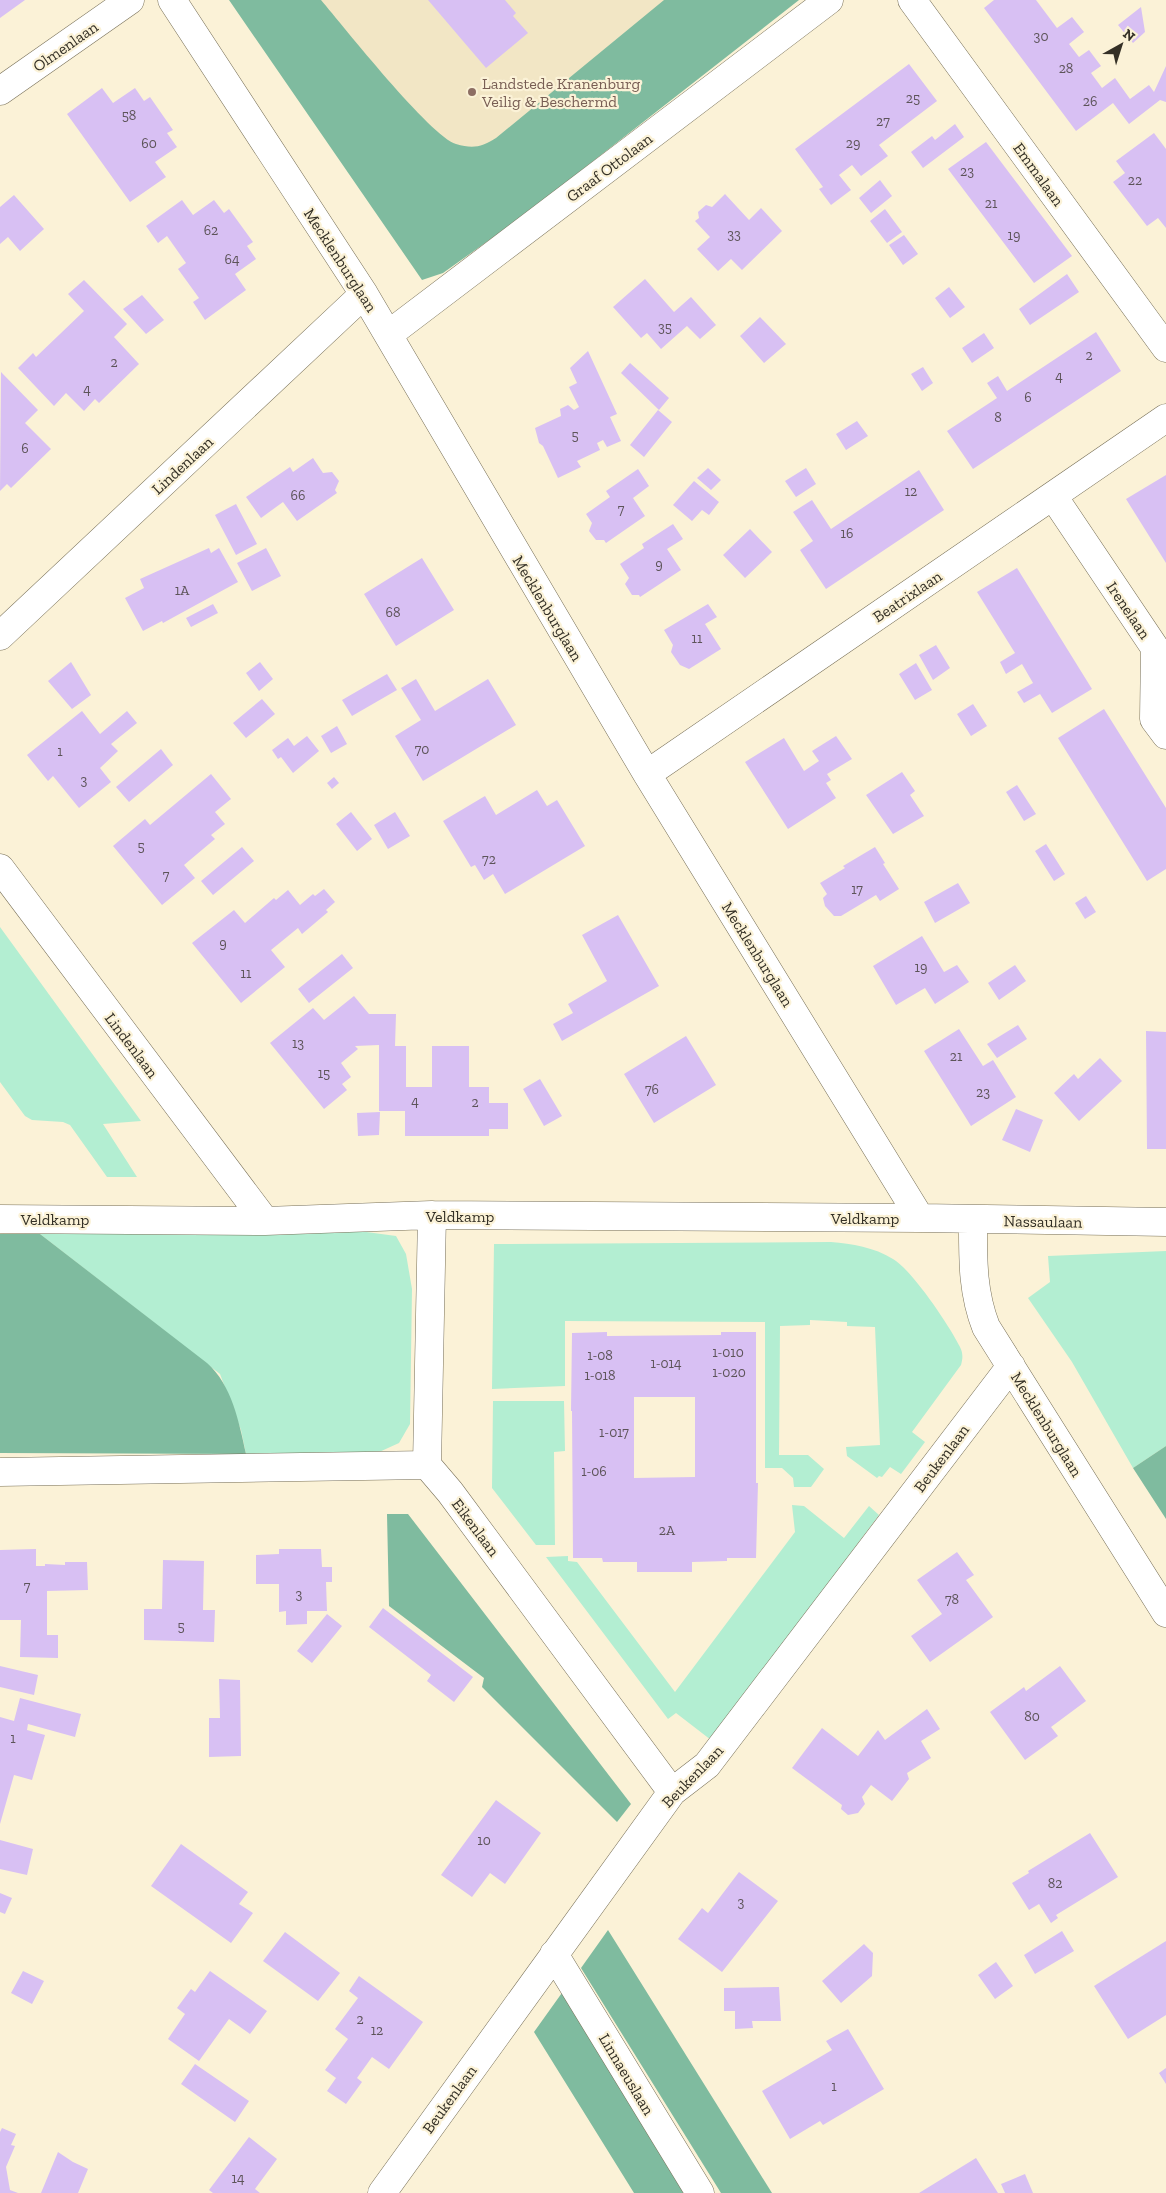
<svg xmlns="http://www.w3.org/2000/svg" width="1166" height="2193" font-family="'Zilla Slab',serif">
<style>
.built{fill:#f2e6c5}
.green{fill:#b3eed2}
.forest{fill:#7fbb9f}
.building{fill:#d8c0f3;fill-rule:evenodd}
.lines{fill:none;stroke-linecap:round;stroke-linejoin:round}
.minor-casing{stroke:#787058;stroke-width:29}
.minor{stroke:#fff;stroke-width:28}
.education-dot{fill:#8d6e63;stroke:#fbf2d7;stroke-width:2}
.labels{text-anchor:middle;stroke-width:4.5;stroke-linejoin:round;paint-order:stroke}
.number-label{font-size:14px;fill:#5d5459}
.street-label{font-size:16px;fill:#343026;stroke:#fbf2d7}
.education-label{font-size:16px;fill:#785e54;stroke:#fbf2d7;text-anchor:start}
</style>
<rect width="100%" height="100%" fill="#fbf2d7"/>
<!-- built -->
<path class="built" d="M309,0H678L451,185Z"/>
<!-- green -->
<path class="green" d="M0,927L141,1121L103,1124L137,1177H107L70,1125L63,1122L32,1120L25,1116L0,1082Z
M359,1231L396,1236L406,1254L412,1289L410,1424L399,1443L377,1453L246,1454L241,1430L220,1374L40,1234Z
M831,1242C852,1244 874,1247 893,1259C912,1270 949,1325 960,1347C963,1353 963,1358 961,1365L912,1432L925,1442L901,1474L890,1467L882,1477L879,1476L877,1478L847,1456L846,1447L880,1445L875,1327L847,1326V1322L810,1320V1325L780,1326L779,1455H808L824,1469L811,1487H794L793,1478L782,1468H765V1322L565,1321V1386L492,1389L494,1244Z
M1166,1251V1446L1133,1468L1072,1362L1028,1298L1050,1282L1048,1256Z
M493,1401H564L565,1451L554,1452L555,1545H536L492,1488Z
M792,1505L804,1506L844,1538L869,1506L879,1515L711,1740L676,1713L668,1719L546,1557L568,1556V1561L577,1562L675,1692L795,1532Z"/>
<!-- forest -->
<path class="forest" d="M229,0H321C343,26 431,137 456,144C473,149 482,147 496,138L664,0H799L523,216L443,273L422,280Z
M0,1234H40L207,1363C232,1385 239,1422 246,1454L0,1453Z
M1166,1446V1519L1133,1468Z
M387,1514H408L631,1804L617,1822L482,1687L484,1678L389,1606Z
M608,1930L772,2193H721L581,1968Z
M564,1990L688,2193H634L534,2032Z"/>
<!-- building -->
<path class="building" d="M0,0H25L0,18Z
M428,0H505L516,13L513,16L528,33L486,68Z
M994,0H1036L1057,28L1072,17L1084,32L1069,44L1079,57L1089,50L1101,66L1091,73L1102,88L1115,78L1130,99L1149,85L1154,92L1166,66V102L1160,100L1129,124L1113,103L1076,131L984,8Z
M1141,7L1145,32L1133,43L1118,25Z
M909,64L937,101L879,145L888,156L861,176L852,165L839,175L851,190L831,205L819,189L823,187L795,149Z
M102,88L113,103L135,88L144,101L150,97L173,130L167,133L177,147L155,162L166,177L130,202L67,114Z
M955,124L964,137L923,168L911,152L932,136L935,140Z
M1154,133L1166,149V228L1158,218L1147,226L1113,182L1125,173L1116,161Z
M986,142L1072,256L1034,283L948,169Z
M880,180L892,196L871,213L859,198Z
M725,194L749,220L761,208L782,231L742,270L731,259L718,271L697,249L710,237L695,221L699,218L698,212L706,205L712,207Z
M14,195L44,229L20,251L8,237L0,244V207Z
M182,200L193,215L214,200L224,213L229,209L253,242L247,246L256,259L235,274L246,290L205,320L193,302L199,298L178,269L186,263L167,236L158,243L146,226Z
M885,209L902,232L887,243L870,221Z
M904,235L918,254L903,265L889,245Z
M1067,274L1079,292L1030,325L1019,309Z
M645,279L674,312L691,297L716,325L700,339L687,326L661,349L647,333L641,338L613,307Z
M84,280L127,324L114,337L139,364L99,403L95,399L84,411L66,393L54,406L18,368L33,353L36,357L84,311L68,294Z
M949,287L965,307L950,318L935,298Z
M142,295L164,320L146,334L123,309Z
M760,317L786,344L764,363L740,336Z
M1096,332L1121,371L973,469L947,431L997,398L987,383L998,376L1007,391Z
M984,333L994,348L972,363L962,348Z
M588,351L617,414L610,417L621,441L607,447L603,440L597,443L600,450L577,461L581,467L558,478L543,446L539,443L535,428L561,416L560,409L568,405L574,410L579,407L569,387L577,383L570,368Z
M630,363L669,398L659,410L621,373Z
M923,367L933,383L922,391L911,374Z
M1,372L38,410L25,423L51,449L11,488L7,484L0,491Z
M658,410L672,422L644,457L630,445Z
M857,421L868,436L846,450L836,434Z
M313,458L323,473L332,472L339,481L335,490L337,493L297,521L283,502L261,518L246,497L290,467L293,472Z
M708,468L721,480L711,490L697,478Z
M806,468L816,484L796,497L785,481Z
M638,469L649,486L633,498L645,516L606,543L604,540H596L589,531L592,523L586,514L610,497L606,491Z
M919,470L944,510L826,589L800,550L813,541L793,512L812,500L831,529Z
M1166,475V563L1126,499Z
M694,481L719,502L709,515L702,510L692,521L673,505Z
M236,504L257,544L236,555L215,515Z
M673,524L683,539L667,549L681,570L640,597L639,595H632L625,584L629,578L620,564L644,548L642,544Z
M750,529L772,552L745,578L723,555Z
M209,548L211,553L219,548L238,582L163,623L162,621L143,631L125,598L144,588L140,579Z
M266,548L281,576L252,591L237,563Z
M422,558L454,610L396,646L364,594Z
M1017,568L1092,689L1052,713L1040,694L1024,703L1017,692L1033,683L1022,664L1006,674L1000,662L1015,653L977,592Z
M213,604L218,613L191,627L186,618Z
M708,604L717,617L705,624L721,649L689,669L680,665L671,652L673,645L664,630Z
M936,645L950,668L933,680L919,655Z
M71,662L91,695L72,709L48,681Z
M260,662L273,679L259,691L246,673Z
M916,663L932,690L915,700L899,674Z
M387,674L397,690L352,716L342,700Z
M416,679L435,711L488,679L516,725L423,781L395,736L421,720L401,688Z
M262,699L275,714L246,738L233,723Z
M973,704L987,726L971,736L957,714Z
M1104,709L1166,808V869L1147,881L1058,738Z
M82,711L100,734L127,711L137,723L111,744L118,751L100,768L111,782L79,808L53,776L48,781L27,755Z
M337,726L347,744L331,753L321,736Z
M307,736L319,751L293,773L281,757L278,759L272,750L288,738L294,746Z
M836,736L852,759L827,774L831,780L826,783L836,798L788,829L745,762L784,738L804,771L819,761L812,751Z
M161,749L173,765L129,802L116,787Z
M902,772L915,791L910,795L924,816L893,834L866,795Z
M211,774L231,799L215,812L225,824L211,835L215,839L184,865L195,878L162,905L113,846L145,819L150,825Z
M334,777L339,783L332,789L327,783Z
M1017,785L1036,814L1024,821L1006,792Z
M537,790L547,806L557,800L585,846L505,894L493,874L484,880L475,865L471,867L443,821L485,796L496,815Z
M351,812L372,839L357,851L336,824Z
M395,812L410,836L388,849L374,825Z
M1046,844L1065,874L1054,881L1035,851Z
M242,847L254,861L213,895L201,881Z
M875,847L885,863L883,864L899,889L880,901L876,895L841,916H834L825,906L823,898L827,894L820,883L845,868L843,866Z
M958,883L970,903L935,923L924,902Z
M324,889L335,902L326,910L328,912L302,934L298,928L271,950L285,967L241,1003L192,943L234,910L245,923L274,898L276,900L288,890L300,905L313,894L315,896Z
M1086,896L1096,912L1085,919L1075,903Z
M618,915L659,986L562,1041L553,1024L573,1013L568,1004L607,981L582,935Z
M922,936L944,972L957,965L969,982L935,1004L925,988L896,1005L873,966Z
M342,954L353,968L309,1003L298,989Z
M1015,965L1026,981L999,1000L988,983Z
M354,996L369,1014H396L395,1046H406V1087H432V1046H469V1087H489V1103H508V1129H489V1136H405V1111H379V1045L355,1046L358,1049L341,1063L351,1077L342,1084L347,1090L324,1109L270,1043L313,1008L324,1020Z
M1018,1025L1027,1039L997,1058L987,1044Z
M959,1029L983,1066L993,1060L1016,1097L971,1126L924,1051Z
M1146,1031L1166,1032V1149H1147Z
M686,1036L716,1085L654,1123L624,1074Z
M1100,1058L1122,1081L1079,1121L1054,1093L1074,1074L1078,1079Z
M540,1079L562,1116L544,1126L523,1089Z
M1016,1109L1043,1120L1030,1152L1002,1140Z
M380,1112L379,1135L358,1136L357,1113Z
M607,1332V1336L721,1335V1332H756V1483H758L756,1558H727V1561L692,1562V1572H637V1562H603L602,1558H573L572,1411H571L572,1333ZM634,1397H695V1477L634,1478Z
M36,1549V1566H45V1564L65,1565V1562H87L88,1590L47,1591V1635H58V1658L20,1657L21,1620H0V1550Z
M279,1549H321L322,1567H332V1582H326L327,1611H307V1624L286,1625V1611L279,1612V1584H256V1555L279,1554Z
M957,1552L974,1575L966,1580L993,1617L930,1662L911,1636L942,1614L917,1580Z
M163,1560L204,1561L203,1610H215L214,1642L144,1640V1609H162Z
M383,1608L473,1677L454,1702L427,1681L431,1675L369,1627Z
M327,1614L342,1626L312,1663L297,1651Z
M0,1666L38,1675L34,1695L0,1687Z
M1060,1666L1086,1701L1051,1727L1058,1736L1025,1760L990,1712L1024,1687L1026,1691Z
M219,1679L240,1680L241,1756L209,1757V1718H220Z
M20,1698L81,1714L75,1737L28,1724L27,1730L45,1735L32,1780L14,1775L0,1824V1717L14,1721Z
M927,1709L940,1729L921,1741L931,1758L907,1773L909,1779L892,1801L871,1785L862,1797L865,1804L858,1813L848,1815L841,1809L842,1805L792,1768L822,1728L858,1756L878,1730L885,1740Z
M496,1800L541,1833L505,1884L490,1873L472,1897L441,1875Z
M1090,1833L1118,1877L1056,1915L1058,1918L1051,1923L1039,1904L1029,1910L1012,1883L1029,1873L1028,1871Z
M0,1840L33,1849L27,1875L0,1869Z
M181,1844L248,1892L239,1904L253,1913L231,1943L151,1886Z
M739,1872L778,1901L722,1972L678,1939L702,1908L708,1913Z
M0,1893L12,1898L5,1914L0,1912Z
M1062,1931L1074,1951L1035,1974L1024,1955Z
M285,1932L340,1973L318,2001L263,1961Z
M1166,1941V2015L1128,2039L1094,1986Z
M864,1944L873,1953L872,1976L841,2003L822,1981Z
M996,1962L1013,1986L995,1999L978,1975Z
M23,1971L44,1981L32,2004L11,1993Z
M210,1971L267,2011L250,2034L229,2019L199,2061L168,2039L185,2014L177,2008L191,1989L195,1992Z
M359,1976L423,2022L389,2069L372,2057L357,2078L362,2082L346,2104L327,2091L336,2078L325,2070L348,2039L335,2029L358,1998L349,1991Z
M779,1987L781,2021H752L753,2028L735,2029V2011H724V1988Z
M848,2029L884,2089L823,2125L820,2121L790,2139L762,2091L832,2050L826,2041Z
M195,2064L249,2101L235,2122L181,2084Z
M1166,2068V2084L1159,2073Z
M2,2128L16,2134L11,2145L15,2146L6,2167L10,2190L18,2193H0V2132Z
M249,2137L277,2159L255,2189L260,2193H213L209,2190Z
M58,2152L73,2162L88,2169L78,2193H41Z
M976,2158L998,2193H919Z
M1025,2174L1033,2193H1005L1001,2184Z"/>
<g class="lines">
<!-- minor casing -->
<g class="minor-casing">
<path id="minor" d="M172,0L364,294L647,774L920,1218
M912,0L1166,348
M0,91L130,0
M389,334L829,0
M1053,496L1155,648L1154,719L1166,735
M0,636L364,294
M647,774L1166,418
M0,868L265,1221
M432,1215L427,1465L450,1492L672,1792
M0,1219L265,1221L432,1215L920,1218L1166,1222
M973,1220C973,1258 972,1291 986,1327L1166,1613
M0,1472L427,1465
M554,1954L700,2193
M382,2193L672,1792L707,1765L1011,1366"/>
</g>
<!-- minor -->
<use href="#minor" class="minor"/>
</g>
<!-- markers -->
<circle class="education-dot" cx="472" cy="92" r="5"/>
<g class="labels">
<!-- number labels -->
<g class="number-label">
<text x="1041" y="41">30</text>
<text x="1066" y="73">28</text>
<text x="913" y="103">25</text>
<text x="1090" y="106">26</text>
<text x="129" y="120">58</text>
<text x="883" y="126">27</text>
<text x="149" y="148">60</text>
<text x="853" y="148">29</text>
<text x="967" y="176">23</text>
<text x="1135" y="185">22</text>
<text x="991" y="208">21</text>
<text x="211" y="235">62</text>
<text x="734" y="239">33</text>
<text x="1014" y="240">19</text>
<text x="232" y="264">64</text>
<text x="665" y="332">35</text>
<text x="1089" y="360">2</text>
<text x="114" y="367">2</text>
<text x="1059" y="381">4</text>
<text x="87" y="394">4</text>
<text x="1028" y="402">6</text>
<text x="998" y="422">8</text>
<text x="575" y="440">5</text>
<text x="25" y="453">6</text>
<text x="911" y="496">12</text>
<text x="298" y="500">66</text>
<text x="621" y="514">7</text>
<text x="847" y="538">16</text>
<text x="659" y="569">9</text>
<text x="182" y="595">1A</text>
<text x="393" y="617">68</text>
<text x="697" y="643">11</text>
<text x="422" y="754">70</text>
<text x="60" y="756">1</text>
<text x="84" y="785">3</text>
<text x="141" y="851">5</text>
<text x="489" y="864">72</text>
<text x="166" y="880">7</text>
<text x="857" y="894">17</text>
<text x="223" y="948">9</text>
<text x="921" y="972">19</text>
<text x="246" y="978">11</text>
<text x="298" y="1048">13</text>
<text x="956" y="1061">21</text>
<text x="324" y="1078">15</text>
<text x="652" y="1094">76</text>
<text x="983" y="1097">23</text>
<text x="415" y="1106">4</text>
<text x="475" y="1107">2</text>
<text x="728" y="1357">1-010</text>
<text x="600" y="1360">1-08</text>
<text x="666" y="1368">1-014</text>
<text x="729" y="1377">1-020</text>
<text x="600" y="1380">1-018</text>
<text x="614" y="1437">1-017</text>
<text x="594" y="1476">1-06</text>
<text x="667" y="1535">2A</text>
<text x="27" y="1591">7</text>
<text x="299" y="1599">3</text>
<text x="952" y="1604">78</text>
<text x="181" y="1631">5</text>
<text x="1032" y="1721">80</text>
<text x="13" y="1743">1</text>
<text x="484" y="1845">10</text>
<text x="1055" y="1888">82</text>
<text x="741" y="1907">3</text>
<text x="360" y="2024">2</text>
<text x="377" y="2035">12</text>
<text x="834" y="2091">1</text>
<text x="238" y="2183">14</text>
</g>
<!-- street labels -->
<g class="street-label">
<text transform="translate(65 46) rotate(-35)" y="6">Olmenlaan</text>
<text transform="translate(609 167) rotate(-37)" y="6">Graaf Ottolaan</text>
<text transform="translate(1039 174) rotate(54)" y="6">Emmalaan</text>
<text transform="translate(341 260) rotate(57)" y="6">Mecklenburglaan</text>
<text transform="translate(182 465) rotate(-43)" y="6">Lindenlaan</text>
<text transform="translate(907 596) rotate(-34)" y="6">Beatrixlaan</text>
<text transform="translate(548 608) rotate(59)" y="6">Mecklenburglaan</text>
<text transform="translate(1129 610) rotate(56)" y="6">Irenelaan</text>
<text transform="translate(758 954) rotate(58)" y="6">Mecklenburglaan</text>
<text transform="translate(132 1045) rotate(53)" y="6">Lindenlaan</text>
<text x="460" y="1222">Veldkamp</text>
<text x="865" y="1224">Veldkamp</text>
<text x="55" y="1225">Veldkamp</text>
<text transform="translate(1043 1221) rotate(1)" y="6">Nassaulaan</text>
<text transform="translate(1047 1424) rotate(58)" y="6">Mecklenburglaan</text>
<text transform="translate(941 1458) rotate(-53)" y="6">Beukenlaan</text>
<text transform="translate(476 1527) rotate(53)" y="6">Eikenlaan</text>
<text transform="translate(692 1776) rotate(-46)" y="6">Beukenlaan</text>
<text transform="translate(627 2074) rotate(59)" y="6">Linnaeuslaan</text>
<text transform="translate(449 2099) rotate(-54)" y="6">Beukenlaan</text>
</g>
<!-- education labels -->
<g class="education-label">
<text x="482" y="89">Landstede Kranenburg<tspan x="482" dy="18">Veilig &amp; Beschermd</tspan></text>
</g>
</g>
<!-- north arrow -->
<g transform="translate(1121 45) rotate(39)" stroke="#fbf2d7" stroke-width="4" paint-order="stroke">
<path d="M0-4L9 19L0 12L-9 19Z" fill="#343026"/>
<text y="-8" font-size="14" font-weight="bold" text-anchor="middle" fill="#343026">N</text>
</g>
</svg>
